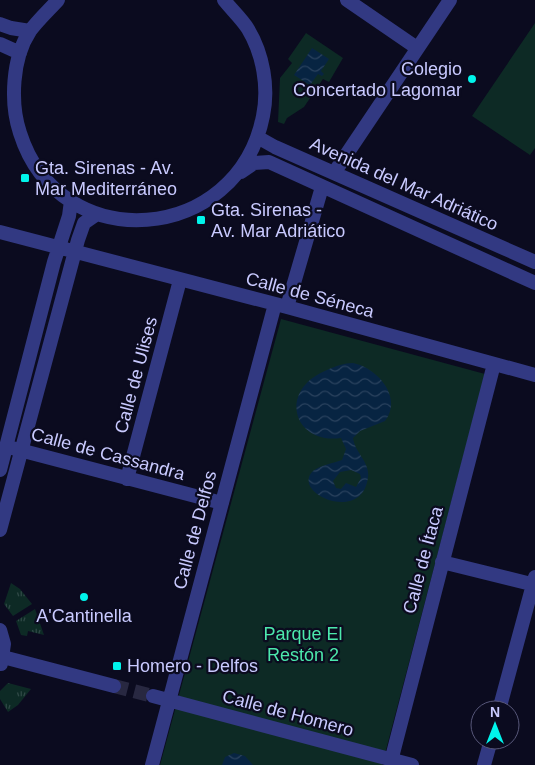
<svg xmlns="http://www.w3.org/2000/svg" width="535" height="765" font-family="Arial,sans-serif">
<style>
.grass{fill:url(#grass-tufts)}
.green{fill:#0d2a25}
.water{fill:url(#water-waves);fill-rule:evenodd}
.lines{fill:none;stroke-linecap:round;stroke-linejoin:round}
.minor-tunnel{stroke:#282841;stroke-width:14;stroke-dasharray:14 7;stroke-linecap:butt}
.minor{stroke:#323982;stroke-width:14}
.poi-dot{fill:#00f4eb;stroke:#0b0b1f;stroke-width:2}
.labels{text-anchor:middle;stroke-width:4.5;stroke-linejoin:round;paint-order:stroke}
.poi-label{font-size:18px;fill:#c9caff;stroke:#0b0b1f;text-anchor:start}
.street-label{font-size:18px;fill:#c9caff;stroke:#0b0b1f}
.park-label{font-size:18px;fill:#4ce8ac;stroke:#0b0b1f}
</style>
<defs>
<pattern id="grass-tufts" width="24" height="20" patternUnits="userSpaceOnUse" patternTransform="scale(1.25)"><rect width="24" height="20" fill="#0d2a25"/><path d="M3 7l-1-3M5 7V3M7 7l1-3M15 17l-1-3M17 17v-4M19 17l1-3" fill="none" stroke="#2f4846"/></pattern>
<pattern id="water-waves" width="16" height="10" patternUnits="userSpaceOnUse" patternTransform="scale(1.25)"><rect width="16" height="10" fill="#072442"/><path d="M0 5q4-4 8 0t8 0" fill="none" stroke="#2a425e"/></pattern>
</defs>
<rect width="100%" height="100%" fill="#0b0b1f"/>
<!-- grass -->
<path class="grass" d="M11,583L20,589L32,604L13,616L4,604Z
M35,609L44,635L28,631L27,636L21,635L16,621Z
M8,683L31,689L18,705L8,712L0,699V691Z"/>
<!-- green -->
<path class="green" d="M535,23V148L530,155L472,116Z
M306,33L343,58L329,82L323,79L304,107L287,118L284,124L278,122L280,78L292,63L288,59Z
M281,319L485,374L382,765H160Z"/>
<!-- water -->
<path class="water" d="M312,48L329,59L321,71L324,74L322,76L318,74L310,85L294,75Z
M353,363C378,368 403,398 385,421L360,431L353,438C355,453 370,462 368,477C363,525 290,493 313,471C320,465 334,463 342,460L346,449L341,438C293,445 277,390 327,370C336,366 344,363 353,363ZM351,470L360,474L361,478L356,487L346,483L341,489L336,488L333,481L340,472Z
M234,753L245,756L253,765H222L225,757Z"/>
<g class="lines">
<!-- minor-tunnel -->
<path class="minor-tunnel" d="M114,686L153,696"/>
<!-- minor -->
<path class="minor" d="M58,0C49,10 38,20 30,31C12,58 10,103 20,133C60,259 238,244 263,116C269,87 263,54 248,29C242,19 231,9 224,0
M347,0L417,48
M0,24L11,28L30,31
M0,44L20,53
M259,138L275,147L535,262
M241,172L254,163L269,162L535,283
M334,173L450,0
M0,232L287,307L535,375
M287,307L322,187
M12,448L222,503
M0,470L54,262L69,216L71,201
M127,479L180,280
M0,530L78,240L84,223L97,214
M442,562L535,585
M0,630L4,644L1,664
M3,657L114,686
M153,696L412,765
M499,710L535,577
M152,765L275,304
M390,765L494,364
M484,765L491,740"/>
</g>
<!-- markers -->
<g class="poi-dot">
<circle cx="472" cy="79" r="5"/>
<rect x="20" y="173" width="10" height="10" rx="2.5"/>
<rect x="196" y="215" width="10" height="10" rx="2.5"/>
<circle cx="84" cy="597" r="5"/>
<rect x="112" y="661" width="10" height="10" rx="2.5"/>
</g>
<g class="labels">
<!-- poi labels -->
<g class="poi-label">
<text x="462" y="75" text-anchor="end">Colegio<tspan x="462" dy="21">Concertado Lagomar</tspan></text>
<text x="35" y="174">Gta. Sirenas - Av.<tspan x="35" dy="21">Mar Mediterráneo</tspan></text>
<text x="211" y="216">Gta. Sirenas -<tspan x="211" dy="21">Av. Mar Adriático</tspan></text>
<text x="84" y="622" text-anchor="middle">A'Cantinella</text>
<text x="127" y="672">Homero - Delfos</text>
</g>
<!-- street labels -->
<g class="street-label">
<text transform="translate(404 184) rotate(24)" y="6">Avenida del Mar Adriático</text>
<text transform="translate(310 295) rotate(15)" y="6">Calle de Séneca</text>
<text transform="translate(136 375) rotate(-75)" y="6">Calle de Ulises</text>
<text transform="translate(108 454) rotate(15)" y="6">Calle de Cassandra</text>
<text transform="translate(195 530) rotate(-75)" y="6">Calle de Delfos</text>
<text transform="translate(423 560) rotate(-75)" y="6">Calle de Ítaca</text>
<text transform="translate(288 713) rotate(15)" y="6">Calle de Homero</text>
</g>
<!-- park labels -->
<g class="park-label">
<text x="303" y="640">Parque El<tspan x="303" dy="21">Restón 2</tspan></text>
</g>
</g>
<!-- north arrow -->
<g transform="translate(495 725)"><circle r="24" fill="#0b0b1f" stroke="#575779"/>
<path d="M0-4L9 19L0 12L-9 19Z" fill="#00f4eb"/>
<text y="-8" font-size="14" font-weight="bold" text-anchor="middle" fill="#c9caff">N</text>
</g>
</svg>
